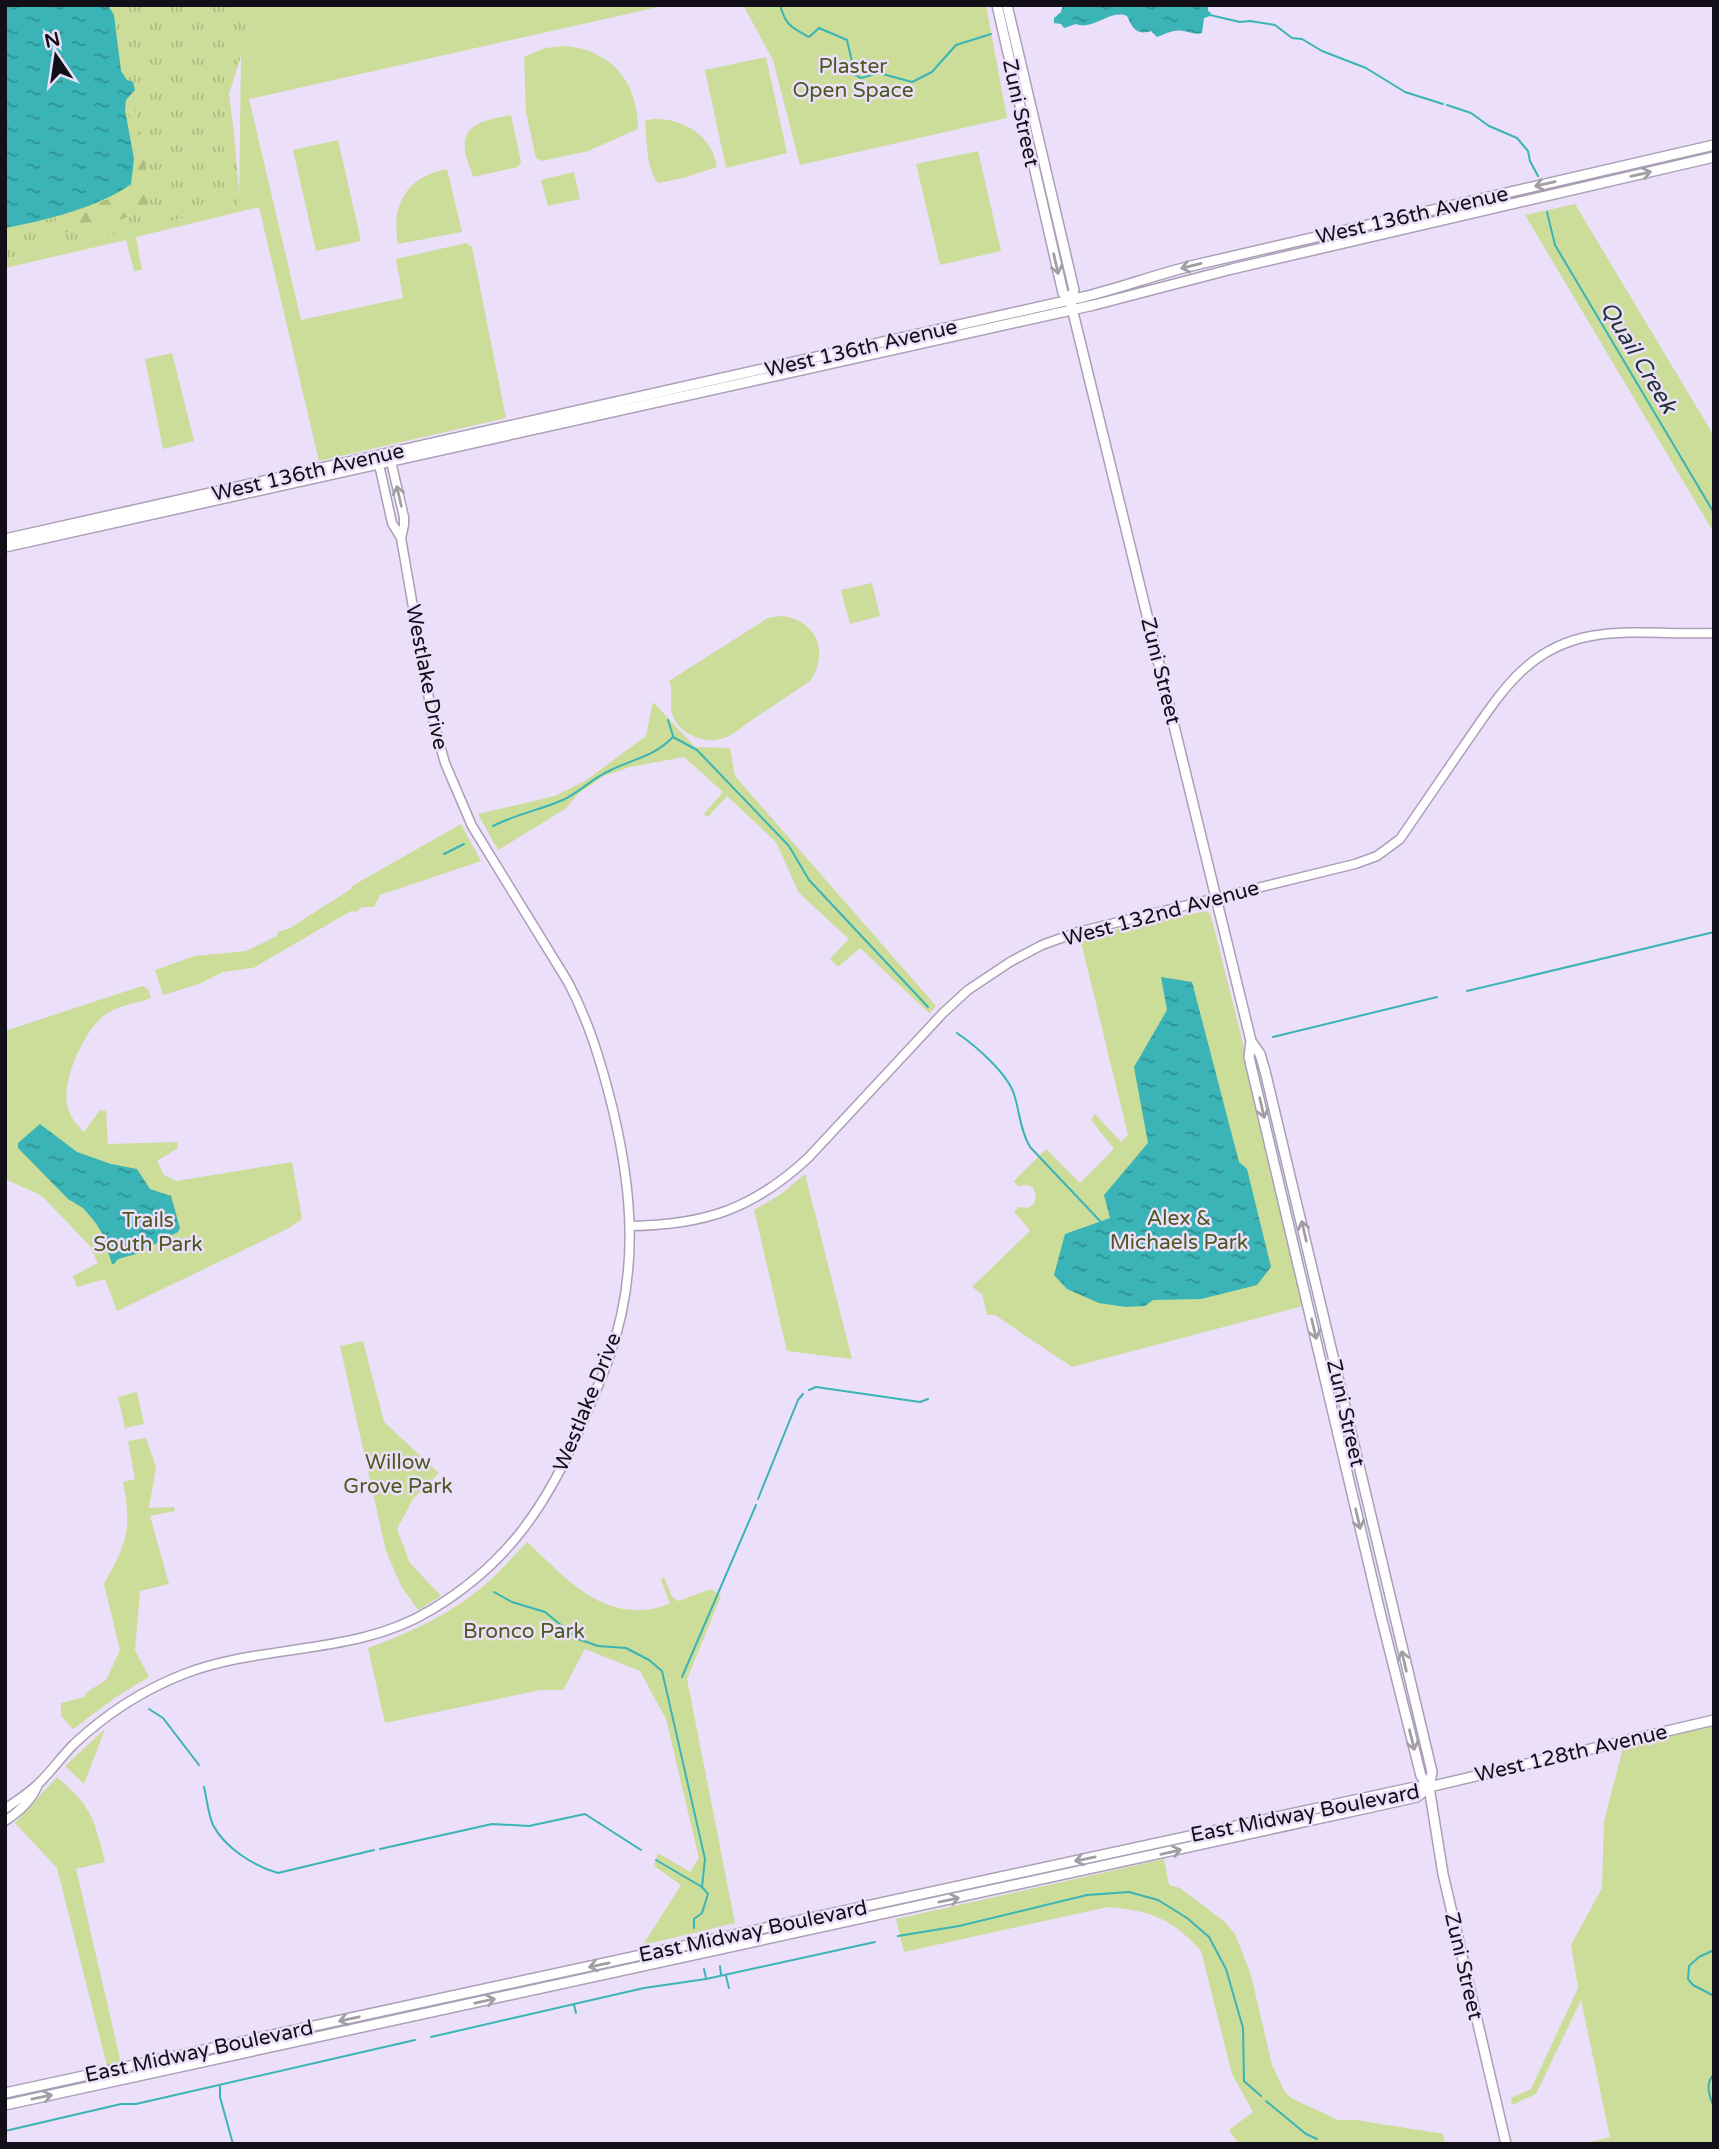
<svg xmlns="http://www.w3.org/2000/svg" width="1719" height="2149" font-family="'Varela Round',sans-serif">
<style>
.grass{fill:url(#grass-tufts)}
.forest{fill:url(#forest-firs)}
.green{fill:#cbdd98}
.water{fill:url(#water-ripples)}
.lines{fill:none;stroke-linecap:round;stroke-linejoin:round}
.stream{stroke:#3ab4b6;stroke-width:2}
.tertiary-casing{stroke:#ab9fb8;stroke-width:11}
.secondary-casing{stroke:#ab9fb8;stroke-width:12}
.tertiary{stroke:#fff;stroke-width:8}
.secondary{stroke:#fff;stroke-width:9}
.oneway{stroke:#a19fa3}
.labels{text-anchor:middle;stroke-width:5;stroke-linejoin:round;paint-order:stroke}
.park-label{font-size:21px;fill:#4d5922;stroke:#ebdff9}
.street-label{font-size:21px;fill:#130f18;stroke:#ebdff9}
.water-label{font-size:23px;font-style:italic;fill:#1d3232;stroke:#ebdff9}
</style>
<defs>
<pattern id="grass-tufts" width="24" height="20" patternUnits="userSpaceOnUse" patternTransform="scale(1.75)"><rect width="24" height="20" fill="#cbdd98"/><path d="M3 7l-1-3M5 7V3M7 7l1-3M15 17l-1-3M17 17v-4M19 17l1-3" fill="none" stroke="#adbc82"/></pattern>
<pattern id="forest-firs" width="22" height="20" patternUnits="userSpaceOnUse" patternTransform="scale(1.75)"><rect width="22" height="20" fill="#cbdd98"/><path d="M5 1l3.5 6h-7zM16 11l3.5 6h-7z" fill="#adbc82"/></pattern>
<pattern id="water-ripples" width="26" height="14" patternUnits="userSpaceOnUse" patternTransform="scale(1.75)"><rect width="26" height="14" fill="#3ab4b6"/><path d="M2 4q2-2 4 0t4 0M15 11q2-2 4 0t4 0" fill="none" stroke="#309193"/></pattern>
</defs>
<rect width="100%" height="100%" fill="#ebdff9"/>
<!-- grass -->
<path class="grass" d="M5,5L243,6L248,34L229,94L234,133L240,205L5,260Z"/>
<!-- forest -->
<path class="forest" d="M131,98C142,133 148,166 148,203C126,225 86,228 57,234L53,225L57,217L120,195L132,185L136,161L126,100Z"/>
<!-- green -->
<path class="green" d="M242,5H667L249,99L301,320L403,298L396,259L466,243L472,247L506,418L319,461L259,207L136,237L142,270L134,271L126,240L5,268V260L239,205L241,56L248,34Z
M743,5H986L1007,118L800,165L773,60Z
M566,46C613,51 638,83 638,129L588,151L542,161L536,158L526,112L524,57L545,48Z
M766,57L787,153L726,168L705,70Z
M511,115L521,162L518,167L473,177C471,168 466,159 465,150C461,122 491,119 511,115Z
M653,119C683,118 712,135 717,167L683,178L658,183C646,169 647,140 645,121Z
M338,140L361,241L316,251L293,150Z
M978,151L1001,251L940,265L916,164Z
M447,169L462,232L398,244C391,205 406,177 447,169Z
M574,172L580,199L548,206L541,180Z
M1575,204L1714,436V533L1525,215Z
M172,353L194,441L163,449L145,359Z
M872,583L880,616L850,624L841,590Z
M781,616C816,619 830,652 810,681C791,694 771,707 752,720C743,726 734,735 724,738C708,744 686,737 676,722C666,707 675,693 669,681L768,618Z
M653,702L695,747L730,748L735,776L936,1006L929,1013L860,948L838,967L830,959L849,939L799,893L776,842L727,796L708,817L704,814L723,792L684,757L630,767L604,776L579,793L565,809L498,850L478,814L555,796L585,781L646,736Z
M461,824L481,861L380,895L374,907H362L356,912L351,911L253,968L223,972L199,984L163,995L155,970L195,956L246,951L277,936L278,932L290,928L351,889L352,886Z
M1207,911L1211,916L1248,1063L1303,1306L1072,1367L995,1315H987L982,1294L972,1287L1030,1231L1014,1211L1019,1207L1028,1208L1034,1204L1036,1196L1033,1188L1028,1185L1018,1186L1014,1181L1046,1149L1080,1183L1114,1149L1091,1120L1095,1114L1121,1142L1128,1135L1081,942C1121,925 1164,919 1207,911Z
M142,986L148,989L151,998C138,1003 121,1005 109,1012C86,1025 62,1079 67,1104C69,1116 76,1124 84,1132L100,1110L106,1111L108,1144L177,1142L178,1148L157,1161L164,1175L176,1181L292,1162L302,1219L289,1228L117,1311L105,1279L77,1287L73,1276L98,1263L89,1245L42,1196L5,1179V1031Z
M805,1174L852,1359L787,1351L754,1210L781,1194Z
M363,1341L384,1422L439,1473L413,1499L397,1529L410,1563L441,1596L418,1610L401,1586L386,1551L340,1346Z
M137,1392L144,1424L125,1428L118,1397Z
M146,1438L156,1467L149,1508L174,1507L175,1511L150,1516L169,1584L140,1591L135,1650L149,1677L116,1697L73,1729L61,1716V1703L84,1697L87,1692L106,1680L120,1650L104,1584C127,1542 132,1530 123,1482L135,1479L128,1441Z
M527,1542C560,1572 593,1613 643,1610C652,1610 662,1606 670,1604L661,1579L664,1577L672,1597L678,1601L711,1589L721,1596L687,1679L735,1923L643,1945L681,1885L654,1866L658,1853L690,1872L699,1858L666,1719L640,1671L585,1649L563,1690H540L385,1723L368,1648C412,1632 453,1613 488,1582C502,1570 514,1555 527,1542Z
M1714,1723V2144H1583L1610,2137L1581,2000L1536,2094L1512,2105L1511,2098L1531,2089L1578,1988L1571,1945L1602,1888L1604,1822L1625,1740Z
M105,1729L84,1784L65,1766Z
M57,1777C92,1807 94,1818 105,1862L76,1869L121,2063L107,2066L57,1868L15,1823Z
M1164,1859L1169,1885L1180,1888L1225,1922L1235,1934L1251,1975L1272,2065L1285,2092L1291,2098L1338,2120H1356L1443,2134L1445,2144H1239L1229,2130L1253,2112L1232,2074L1201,1951C1171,1918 1152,1911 1108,1907L904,1952L896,1919Z"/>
<!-- water -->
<path class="water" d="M5,5H108L114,15L121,71L127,80L133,82L135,90L126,100L125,110L134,159L131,184C100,207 43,221 5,228Z
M1063,5H1208V11L1211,13L1210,16L1204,18L1202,33C1194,35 1191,32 1183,31C1173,29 1166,34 1157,37L1151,31C1136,36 1132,27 1127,16C1108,9 1095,31 1076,24L1064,28L1061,24L1054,23V18L1061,12Z
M1161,977L1192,982L1239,1162L1247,1169L1271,1267L1257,1285L1201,1299L1153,1300L1145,1306L1126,1307L1099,1303L1067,1289L1054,1275L1065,1234L1110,1218L1104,1195L1148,1143L1134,1067L1167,1010Z
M40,1124L77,1152L111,1164L137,1169L150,1189L171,1196L180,1228L178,1232L136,1254L118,1259L114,1264H112L102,1233L95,1222L83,1208L68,1199L18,1148V1143Z"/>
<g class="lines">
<!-- stream -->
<path class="stream" d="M780,5C786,26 791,27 809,37L819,28L847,40L855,75L861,78L879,73L912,82L932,72L956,45L991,34
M1210,15L1240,22L1250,21L1275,25L1292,38L1302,39L1322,51L1366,68L1405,92L1443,104
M1447,105L1471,113L1489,126L1517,138L1528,151L1530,161L1538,176
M1547,212L1555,245L1714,513
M668,720L673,736
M493,826C516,814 541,810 565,799C581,791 594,777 611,770C636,758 653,757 673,737L697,750L789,846L809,880L928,1007
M444,854L464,844
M1467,991L1714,932
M957,1033C976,1046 1007,1073 1014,1094C1020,1113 1020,1130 1030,1147L1100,1221
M1273,1037L1437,997
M809,1390L816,1387L920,1402L928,1399
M758,1499L798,1400L803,1394
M494,1592L512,1602L545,1612L578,1639L598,1646L626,1648L649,1660L662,1671L705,1859L702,1887
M682,1677L756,1505
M149,1709L163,1718L199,1765
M204,1787C207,1799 208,1814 213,1825C225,1848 254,1866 278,1873L374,1850
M380,1849L492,1824L529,1826L585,1814L641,1850
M656,1860L702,1887L708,1894L702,1913L694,1919V1928
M898,1936L959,1926L1087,1895L1129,1892L1158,1900L1187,1918L1209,1937L1226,1969L1243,2028L1244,2081L1261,2096
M1714,1950L1699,1957L1689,1966L1688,1979L1693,1985L1714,1996
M720,1966L721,1975
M704,1969L706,1978
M726,1976L729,1988
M574,2005L576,2013
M431,2037L644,1988L706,1979L875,1942
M1714,2074C1704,2085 1710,2096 1714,2108
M220,2085V2097L233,2144
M1266,2101L1306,2134L1317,2139
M5,2131L121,2104H136L415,2040"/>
<!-- tertiary casing -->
<g class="tertiary-casing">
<path id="tertiary" d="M378,460L392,523L401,538
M630,1226C705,1225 753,1209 808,1158L943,1013L968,990L1010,962L1042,945L1078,932L1355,864L1377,856L1400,839C1421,808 1442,778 1463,747C1499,696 1525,648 1591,636C1631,629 1674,635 1714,633
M5,1809C16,1801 29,1793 38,1784C51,1772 61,1757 74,1744C106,1714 143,1690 184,1674C264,1643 356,1656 431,1610C508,1564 547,1505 582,1424C591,1402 601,1380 609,1358C639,1273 633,1192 612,1106C601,1062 589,1022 568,982L472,826L445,763L432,716L401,538L404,525V517L390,457
M5,1821C19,1812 30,1802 37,1787"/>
</g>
<!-- secondary casing -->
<g class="secondary-casing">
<path id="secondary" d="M997,5L1063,293L1070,300L1251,1041L1249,1057L1380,1612L1421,1776L1429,1787
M1007,5L1074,290L1070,300
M5,539L1083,297C1121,288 1157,274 1195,265L1714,145
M5,547L1094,305L1232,269L1714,157
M1251,1041L1260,1054L1265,1071L1432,1772L1429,1787L1443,1874L1506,2144
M5,2093L1415,1787H1429L1714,1720
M5,2105L1372,1807L1417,1797L1429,1787"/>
</g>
<!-- tertiary -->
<use href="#tertiary" class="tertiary"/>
<!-- secondary -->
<use href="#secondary" class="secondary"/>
</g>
<!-- one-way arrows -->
<defs><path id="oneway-shaft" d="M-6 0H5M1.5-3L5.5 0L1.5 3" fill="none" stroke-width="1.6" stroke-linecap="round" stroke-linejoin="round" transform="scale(1.75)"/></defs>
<g class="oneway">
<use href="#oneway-shaft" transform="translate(1641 174) rotate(-13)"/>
<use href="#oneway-shaft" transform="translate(1545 184) rotate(167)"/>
<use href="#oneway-shaft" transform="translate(1056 264) rotate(77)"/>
<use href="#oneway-shaft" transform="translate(1191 266) rotate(166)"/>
<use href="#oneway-shaft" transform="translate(399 496) rotate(-103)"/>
<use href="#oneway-shaft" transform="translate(1262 1108) rotate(77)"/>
<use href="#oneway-shaft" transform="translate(1304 1231) rotate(-103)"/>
<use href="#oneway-shaft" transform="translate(1314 1329) rotate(77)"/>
<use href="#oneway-shaft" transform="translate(1358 1519) rotate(77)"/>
<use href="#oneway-shaft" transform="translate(1404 1661) rotate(-103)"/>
<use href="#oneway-shaft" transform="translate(1412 1740) rotate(76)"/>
<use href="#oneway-shaft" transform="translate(1171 1852) rotate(-13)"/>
<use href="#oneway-shaft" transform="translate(1085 1859) rotate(168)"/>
<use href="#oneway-shaft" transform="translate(949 1900) rotate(-12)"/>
<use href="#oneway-shaft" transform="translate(599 1965) rotate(168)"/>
<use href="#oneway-shaft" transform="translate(485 2001) rotate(-12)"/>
<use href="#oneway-shaft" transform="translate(349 2019) rotate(168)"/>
<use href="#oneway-shaft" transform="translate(42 2097) rotate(-12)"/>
</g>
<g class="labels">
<!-- park labels -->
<g class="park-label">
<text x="853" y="73">Plaster<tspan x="853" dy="24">Open Space</tspan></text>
<text x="1179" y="1225">Alex &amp;<tspan x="1179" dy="24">Michaels Park</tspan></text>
<text x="148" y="1227">Trails<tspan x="148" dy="24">South Park</tspan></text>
<text x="398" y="1469">Willow<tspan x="398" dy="24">Grove Park</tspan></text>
<text x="524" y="1638">Bronco Park</text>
</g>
<!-- street labels -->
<g class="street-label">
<text transform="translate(1021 113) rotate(78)" y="7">Zuni Street</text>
<text transform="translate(1412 215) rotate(-13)" y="7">West 136th Avenue</text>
<text transform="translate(861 348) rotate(-13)" y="7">West 136th Avenue</text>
<text transform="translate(308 472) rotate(-13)" y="7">West 136th Avenue</text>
<text transform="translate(1161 671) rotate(76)" y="7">Zuni Street</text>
<text transform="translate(427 677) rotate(79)" y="7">Westlake Drive</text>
<text transform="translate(1161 913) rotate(-15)" y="7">West 132nd Avenue</text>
<text transform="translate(587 1402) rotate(-68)" y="7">Westlake Drive</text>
<text transform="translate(1346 1413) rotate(77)" y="7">Zuni Street</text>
<text transform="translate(1571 1753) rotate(-13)" y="7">West 128th Avenue</text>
<text transform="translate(1305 1813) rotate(-11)" y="7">East Midway Boulevard</text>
<text transform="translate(753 1931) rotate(-12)" y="7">East Midway Boulevard</text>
<text transform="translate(1464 1966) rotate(77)" y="7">Zuni Street</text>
<text transform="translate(199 2051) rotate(-12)" y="7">East Midway Boulevard</text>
</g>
<!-- water labels -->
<g class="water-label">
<text transform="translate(1639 357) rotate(59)" y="8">Quail Creek</text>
</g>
</g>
<!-- border -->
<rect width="1719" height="2149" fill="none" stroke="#130f18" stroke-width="14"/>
<!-- north arrow -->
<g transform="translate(56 56) rotate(347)" stroke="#ebdff9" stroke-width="5" paint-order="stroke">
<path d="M0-5L12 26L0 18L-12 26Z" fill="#130f18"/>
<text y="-10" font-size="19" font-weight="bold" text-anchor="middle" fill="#130f18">N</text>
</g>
</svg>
